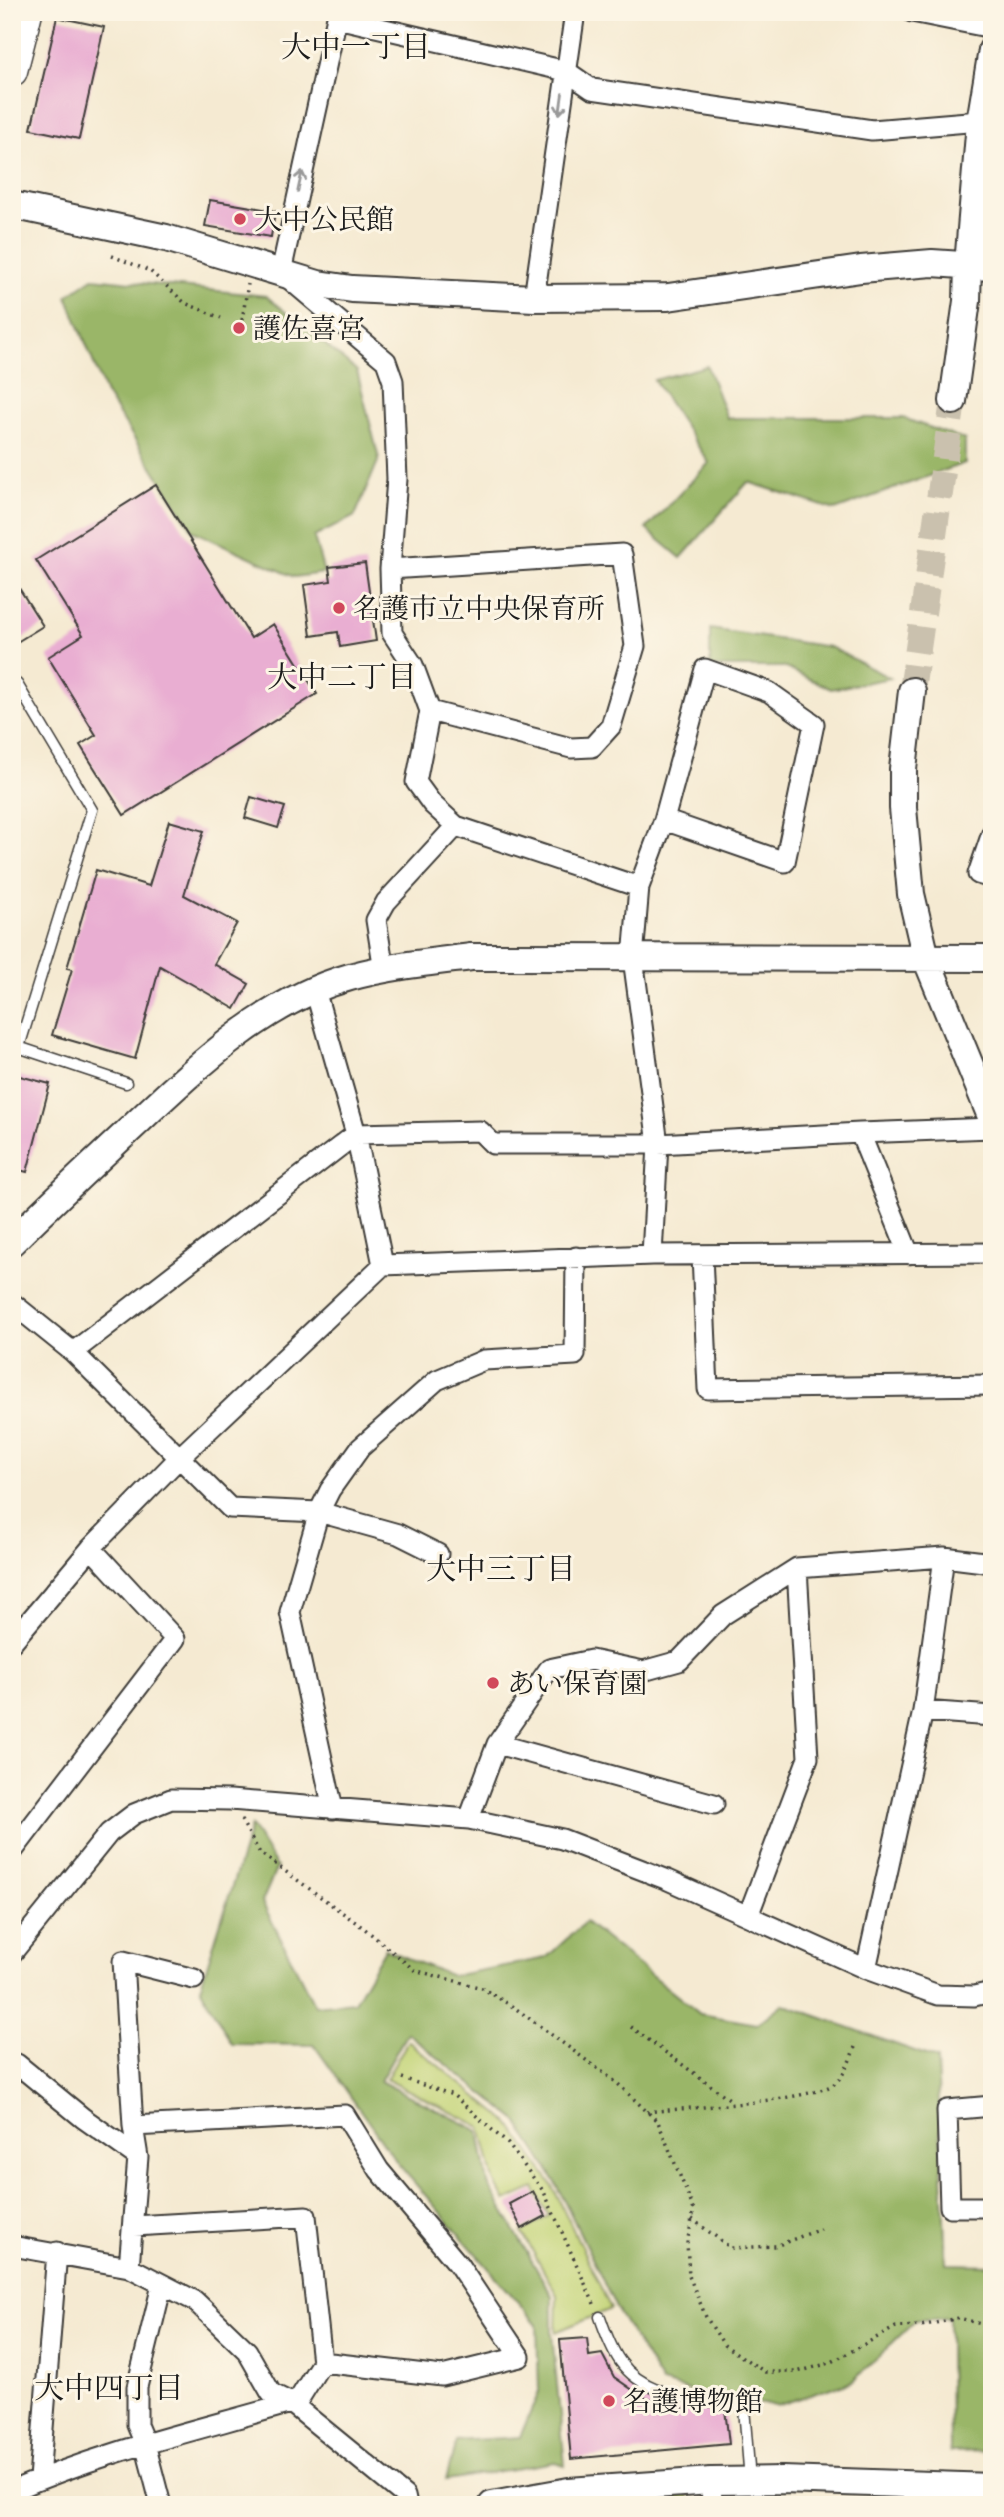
<svg xmlns="http://www.w3.org/2000/svg" width="1004" height="2517" font-family="'Old Standard TT','Noto Serif JP',serif">
<style>
.green{fill:#c3d477;stroke:#70784a;stroke-width:2}
.forest{fill:#9ab668;stroke:#5b6942;stroke-width:2}
.building{fill:#e9aed2}
.lines{fill:none;stroke-linecap:round;stroke-linejoin:round}
.secondary-tunnel{stroke:#cac1ae;stroke-width:26;stroke-dasharray:26 13;stroke-linecap:butt}
.lane-casing{stroke:#3d3b37;stroke-width:13}
.street-casing{stroke:#3d3b37;stroke-width:23}
.secondary-casing{stroke:#3d3b37;stroke-width:30}
.primary-casing{stroke:#3d3b37;stroke-width:33}
.path{stroke:#3d3b37;stroke-width:3.5;stroke-dasharray:2 5;stroke-linecap:butt}
.lane{stroke:#fff;stroke-width:10}
.street{stroke:#fff;stroke-width:19}
.secondary{stroke:#fff;stroke-width:26}
.primary{stroke:#fff;stroke-width:30}
.oneway{stroke:#999}
.poi-dot{fill:#d1495b;stroke:#fcf5e5;stroke-width:2.5}
.labels{text-anchor:middle;stroke-width:6;stroke-linejoin:round;paint-order:stroke}
.poi-label{font-size:28px;fill:#1c1c1c;stroke:#fcf5e5;text-anchor:start}
.neighbourhood-label{font-size:30px;fill:#1c1c1c;stroke:#fcf5e5}
</style>
<rect width="100%" height="100%" fill="#fcf5e5"/>
<filter id="ink" filterUnits="userSpaceOnUse"><feTurbulence type="fractalNoise" baseFrequency=".0143" numOctaves="2"/><feDisplacementMap in="SourceGraphic" scale="14" xChannelSelector="R" yChannelSelector="G"/><feConvolveMatrix kernelMatrix="1 2 1 2 8 2 1 2 1" color-interpolation-filters="sRGB"/></filter>
<filter id="wash" filterUnits="userSpaceOnUse"><feTurbulence type="fractalNoise" baseFrequency=".00686" numOctaves="4" result="noise"/><feDisplacementMap in="SourceGraphic" scale="28" xChannelSelector="R" yChannelSelector="G"/><feGaussianBlur stdDeviation="1.57" result="paint"/><feColorMatrix in="noise" values="0 0 0 0 0 0 0 0 0 0 0 0 0 0 0 0 0 1.4 0 .05"/><feComposite in="paint" operator="in"/></filter>
<g filter="url(#wash)">
<rect width="100%" height="100%" fill="#f5ead2"/>
<!-- green -->
<path class="green" d="M408,2041L509,2123L551,2183L611,2309L556,2332L557,2295L522,2232L549,2216L534,2188L506,2201L494,2181L481,2127L386,2079Z
M689,2496L690,2501L638,2505H560L625,2498Z"/>
<!-- forest -->
<path class="forest" d="M93,278L266,296L357,371L379,459L355,516L314,537L324,573L294,577L193,531L106,394L67,296Z
M707,366L727,418H903L965,440V463L835,510L748,482L681,558L646,529L709,463L654,380Z
M710,629L830,647L890,678L831,689L784,667H710Z
M251,1826L277,1867L262,1902L315,2006L354,2002L385,1949L452,1976L546,1958L585,1922L700,2014L757,2024L783,2004L937,2059L946,2264L992,2265V2451L950,2452L949,2318L916,2320L853,2381L776,2406L710,2396L662,2383L616,2308L555,2181L516,2120L407,2033L380,2081L479,2131L488,2184L552,2296V2334L565,2465L555,2462L446,2480L456,2441L520,2437L539,2392L537,2324L399,2165L314,2045L232,2044L200,1988Z"/>
<g id="blocks">
<!-- building -->
<path class="building" d="M57,17L104,27L79,139L31,129Z
M210,200L275,211L271,237L205,226Z
M156,485L251,638L273,624L317,694L124,815L80,745L96,735L48,657L83,635L36,560Z
M365,563L376,641L340,647L338,632L311,636L304,585L331,581L329,567Z
M12,577L43,626L12,645Z
M251,797L285,807L278,828L245,818Z
M169,821L204,831L184,895L237,923L214,964L249,984L235,1009L160,966L135,1059L52,1035L72,969L67,968L96,870L149,886Z
M12,1074L50,1084L27,1172L12,1168Z
M533,2191L546,2216L522,2229L509,2204Z
M587,2338L589,2356L602,2354L614,2377L643,2397L676,2409L705,2406L725,2409L729,2444L571,2459L560,2340Z"/>
</g>
</g>
<g filter="url(#ink)">
<use href="#blocks" fill-opacity="0" stroke="#3d3b37" stroke-width="2"/>
<g class="lines">
<!-- secondary-tunnel -->
<path class="secondary-tunnel" d="M912,691L953,401"/>
<!-- lane casing -->
<g class="lane-casing">
<path id="lane" d="M17,684L92,810L19,1047
M12,1045L126,1083
M600,2317C612,2352 622,2376 659,2390C666,2393 673,2396 680,2397C702,2399 723,2397 744,2408L750,2480"/>
</g>
<!-- street casing -->
<g class="street-casing">
<path id="street" d="M338,12L281,272L386,361L393,381L397,479L390,569L392,633L413,665L430,711L416,782L432,804L456,826L639,887
M912,12L992,28
M337,18L566,71L592,89L872,130L992,120
M534,298L575,12
M390,569L622,554L635,646L611,726L592,747L571,748L430,711
M705,669L769,692L814,724L785,862L664,820Z
M992,833L978,874L992,878
M384,970L376,920L386,902L456,826
M315,990L356,1134L383,1265
M860,1133L992,1128
M652,1255L658,1144L633,958L639,887L664,820
M702,1255L708,1389L992,1385
M12,1303L73,1352L230,1508L319,1512L398,1534L438,1554
M73,1352L356,1134L480,1131L493,1144H658L860,1133L909,1254
M12,1642L91,1548L180,1457L383,1265L652,1255L992,1253
M923,1711L992,1716
M497,1744L714,1804
M333,1809L290,1612L319,1512L330,1490L360,1448L437,1380L484,1360L575,1355L576,1257
M469,1819L497,1744L549,1669L591,1660L643,1671L679,1661L723,1615L797,1568L944,1557L992,1563
M12,1852L175,1639L91,1548
M748,1916L808,1758L797,1568
M12,1953L109,1833L134,1814L171,1799L230,1800L469,1819L562,1839L668,1880L866,1969L938,1995L974,1996L992,1992
M866,1969L923,1711L944,1557
M12,2073L17,2064L83,2118L138,2157
M992,2106L947,2110L950,2207H992
M134,2226L306,2216L322,2362
M12,2246L129,2267L195,2301L247,2351L271,2393L291,2403L405,2496L407,2505
M129,2267L138,2157L133,2126L123,1961L194,1979
M39,2479L57,2252
M711,2481L712,2505
M12,2491C101,2452 198,2430 291,2403L299,2399L322,2362L442,2376L520,2357L458,2264L379,2170L345,2115L133,2126
M161,2505L145,2444L137,2425V2387L162,2285"/>
</g>
<!-- secondary casing -->
<g class="secondary-casing">
<path id="secondary" d="M12,205L166,238L318,284L352,289L534,298L668,297L861,269L932,263L992,267
M953,401L967,301L968,265L980,122L992,50
M912,691L903,769V808L911,894L926,958L992,1119
M12,1242C54,1200 97,1160 140,1120C201,1063 267,1000 350,977C389,966 431,962 471,957L992,958
M492,2505L569,2491L711,2481L782,2480L992,2487"/>
</g>
<!-- primary casing -->
<g class="primary-casing">
<path id="primary" d="M12,71L27,12"/>
</g>
<!-- path -->
<path class="path" d="M112,256L150,271L185,303L221,318
M242,320L248,284
M241,1820L260,1853L365,1929L414,1970L482,1988L515,2008L616,2082L658,2122L694,2210L687,2243L689,2276L706,2317L724,2345L765,2372H797L830,2363L896,2327L921,2326L959,2318L992,2327
M631,2027L732,2101
M402,2078L453,2095L508,2144L544,2192L595,2306
M647,2112C683,2108 811,2101 834,2084C845,2075 850,2060 855,2047
M692,2219L731,2248L776,2246L820,2229"/>
<!-- lane -->
<use href="#lane" class="lane"/>
<!-- street -->
<use href="#street" class="street"/>
<!-- secondary -->
<use href="#secondary" class="secondary"/>
<!-- primary -->
<use href="#primary" class="primary"/>
</g>
<!-- one-way arrows -->
<defs><path id="oneway-shaft" d="M-6 0H5M1.5-3L5.5 0L1.5 3" fill="none" stroke-width="1.6" stroke-linecap="round" stroke-linejoin="round" transform="scale(1.75)"/></defs>
<g class="oneway">
<use href="#oneway-shaft" transform="translate(561 104) rotate(98)"/>
<use href="#oneway-shaft" transform="translate(300 181) rotate(-78)"/>
</g>
</g>
<!-- markers -->
<g class="poi-dot">
<circle cx="240" cy="219" r="7"/>
<circle cx="239" cy="328" r="7"/>
<circle cx="339" cy="608" r="7"/>
<circle cx="493" cy="1683" r="7"/>
<circle cx="609" cy="2401" r="7"/>
</g>
<g class="labels">
<!-- poi labels -->
<g class="poi-label">
<text x="254" y="229">大中公民館</text>
<text x="253" y="338">護佐喜宮</text>
<text x="353" y="618">名護市立中央保育所</text>
<text x="507" y="1693">あい保育園</text>
<text x="623" y="2411">名護博物館</text>
</g>
<!-- neighbourhood labels -->
<g class="neighbourhood-label">
<text x="356" y="57">大中一丁目</text>
<text x="342" y="687">大中二丁目</text>
<text x="501" y="1579">大中三丁目</text>
<text x="109" y="2398">大中四丁目</text>
</g>
</g>
<!-- margin -->
<rect width="1004" height="2517" fill="none" stroke="#fcf5e5" stroke-width="42"/>
</svg>
